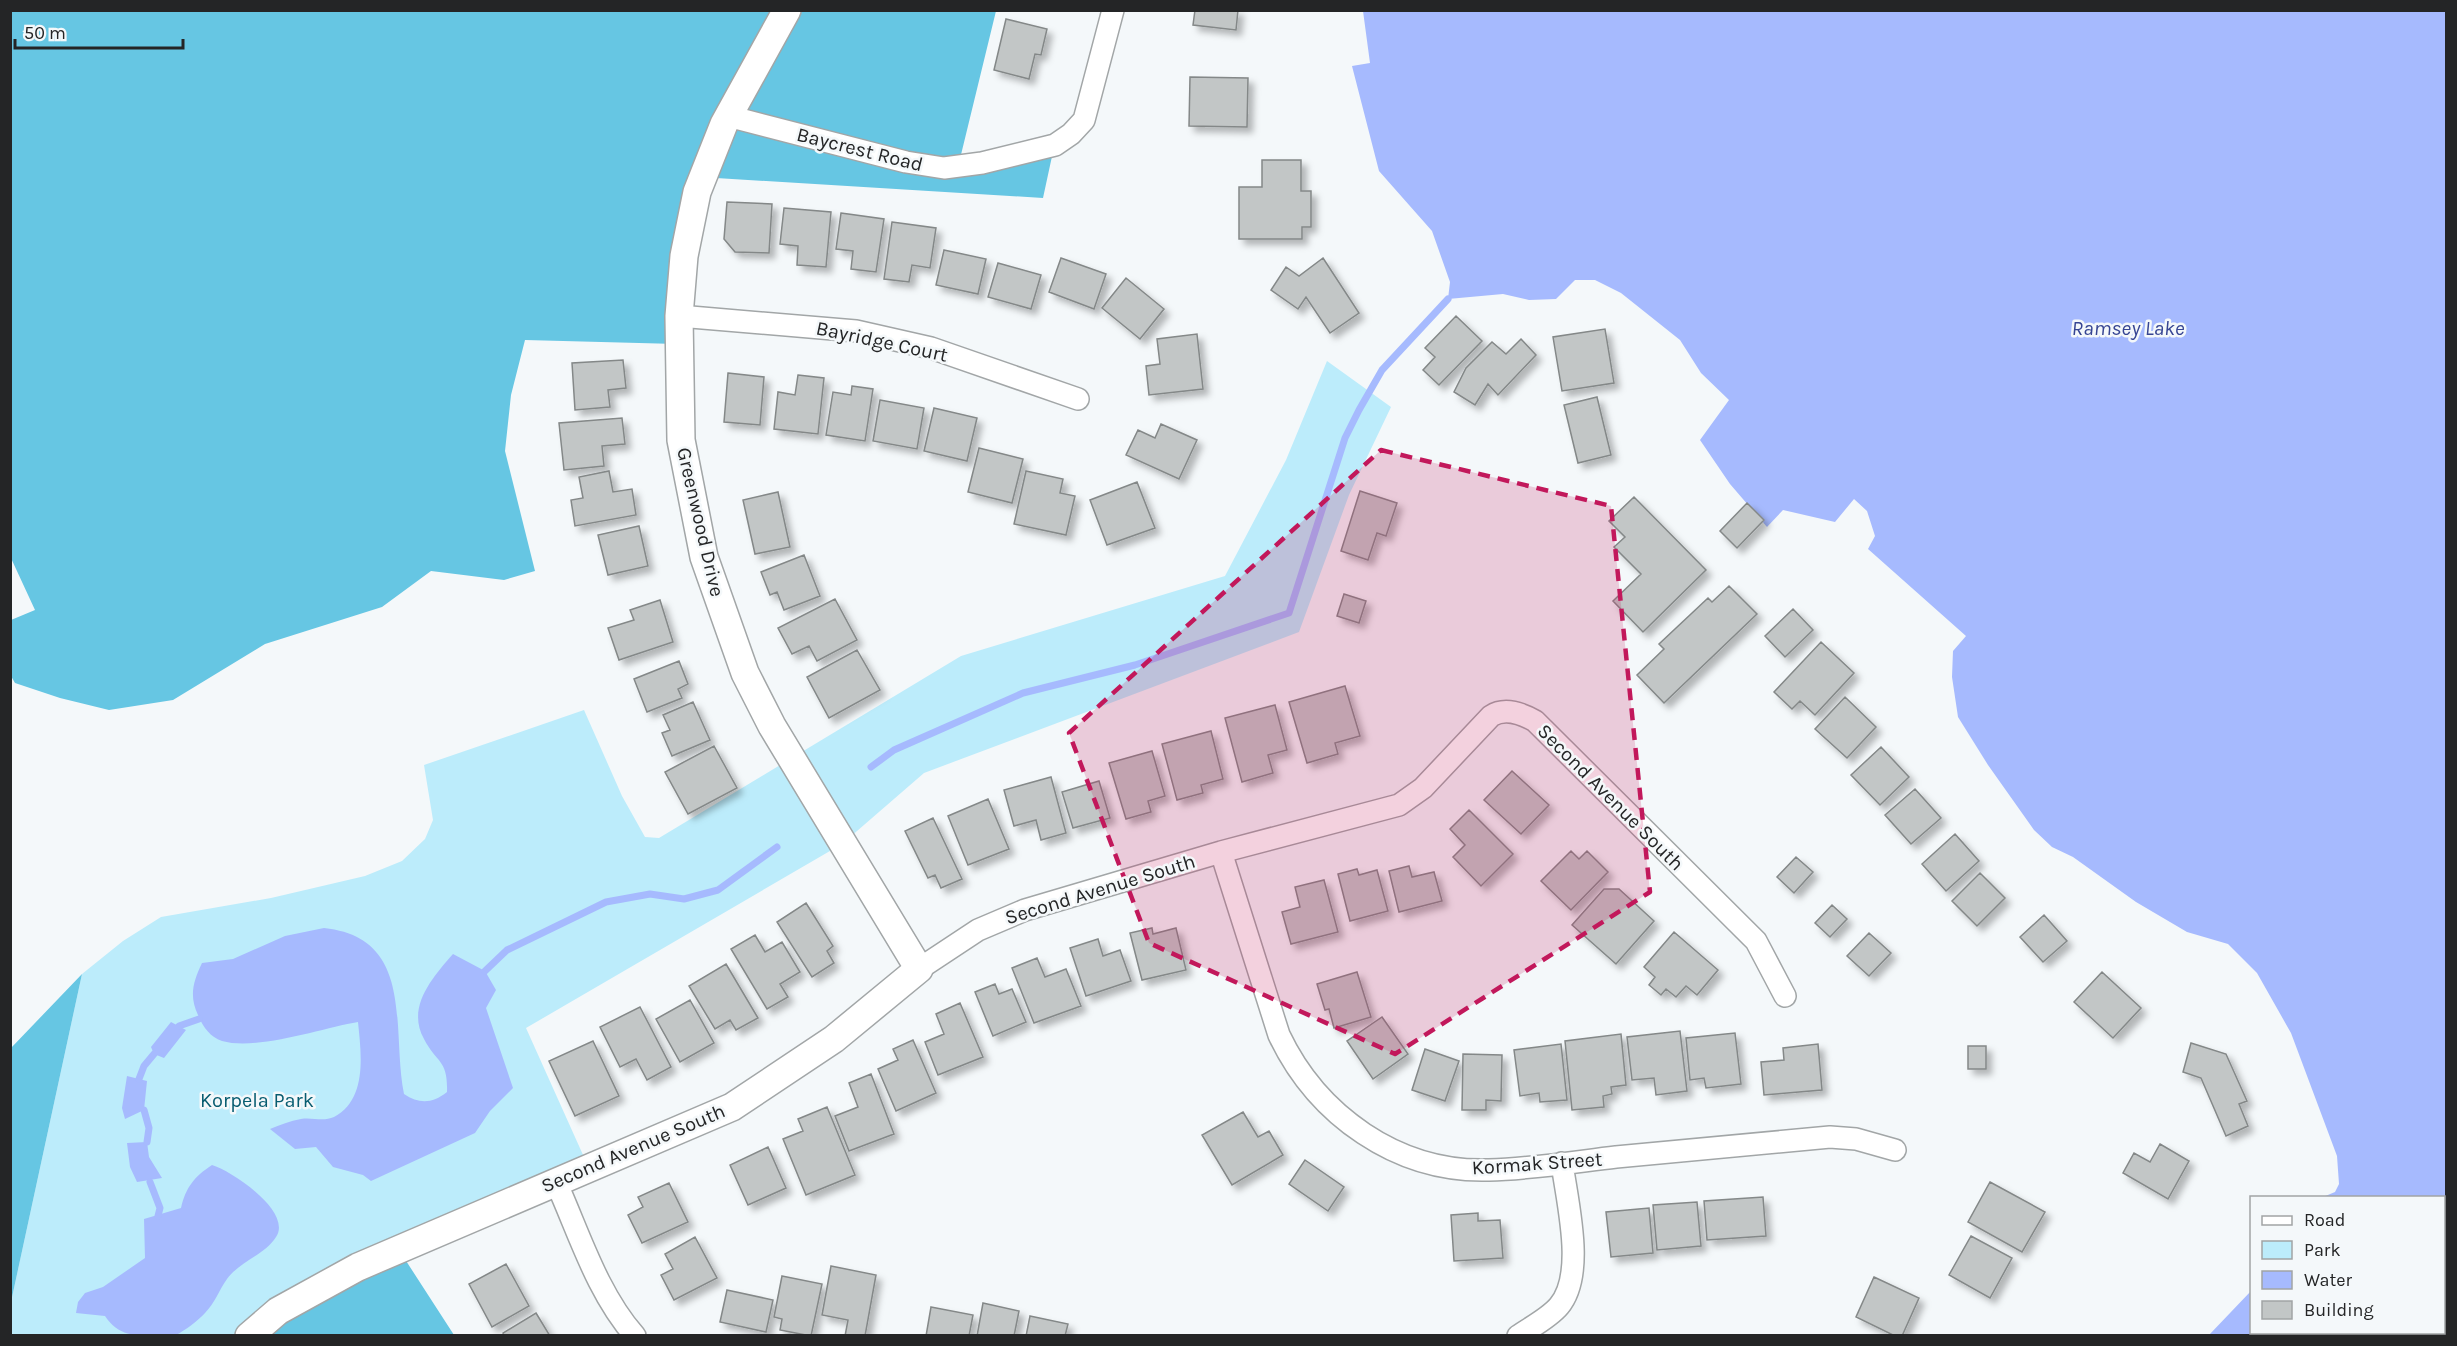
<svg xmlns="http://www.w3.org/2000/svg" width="2457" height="1346" font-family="Karla,sans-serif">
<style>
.green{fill:#bcecfb}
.forest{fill:#66c6e3}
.water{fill:#a6bafe}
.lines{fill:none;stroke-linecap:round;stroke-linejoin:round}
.stream{stroke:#a6bafe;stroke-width:7}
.building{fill:#c2c6c6;stroke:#848888;stroke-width:1.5;filter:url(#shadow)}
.minor-casing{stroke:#a2a6a7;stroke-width:24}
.tertiary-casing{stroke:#a2a6a7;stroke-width:30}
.minor{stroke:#fff;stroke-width:21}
.tertiary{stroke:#fff;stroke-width:27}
.marked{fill:#c2185b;fill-opacity:0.2;stroke:#c2185b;stroke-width:4.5;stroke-dasharray:12 8;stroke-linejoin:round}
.labels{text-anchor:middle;stroke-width:5;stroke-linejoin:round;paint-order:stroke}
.street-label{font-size:20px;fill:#242526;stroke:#f4f8fa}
.park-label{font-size:20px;fill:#075c70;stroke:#f4f8fa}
.water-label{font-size:21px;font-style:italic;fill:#364593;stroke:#f4f8fa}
</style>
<defs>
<filter id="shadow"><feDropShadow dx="5.5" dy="5.5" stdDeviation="3" flood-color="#0004"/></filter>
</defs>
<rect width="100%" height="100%" fill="#f4f8fa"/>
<!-- green -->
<path class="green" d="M1327,361L1391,407L1349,495L1299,632L924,773L842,844L526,1028L588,1166L252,1335L11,1336V1302L82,974L123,941L161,917L271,898L365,876L402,861L425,839L433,820L424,765L584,710L622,796L645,837L659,838L961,656L1225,576L1286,460Z"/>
<!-- forest -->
<path class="forest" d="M10,11H996L958,167L1054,147L1043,198L700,177L677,344L525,340L511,395L505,451L535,571L504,580L431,571L382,607L265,644L173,700L109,710L60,698L15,683L11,676V620L35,610L10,556Z
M82,974L11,1302V1048Z
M399,1250L454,1335L252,1336Z"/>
<!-- water -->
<path class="water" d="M1363,11H2446V1335H2209L2251,1291L2252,1332H2444V1198L2323,1197L2335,1192L2339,1184L2337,1156L2291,1033L2257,973L2228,944L2187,932L2136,902L2073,857L2052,847L2034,830L1988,765L1958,717L1952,677L1953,651L1966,636L1868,549L1875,536L1867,511L1854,499L1835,522L1783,510L1767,527L1730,484L1700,440L1729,400L1701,373L1680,340L1621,293L1595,280H1575L1556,299L1529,300L1503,294L1448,299L1450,282L1432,231L1379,171L1352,66L1370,63Z
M324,928C416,938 391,1029 404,1094C419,1104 432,1104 447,1092C448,1059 437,1064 424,1039C406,1007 433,977 453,954L485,971L496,990L486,1008L513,1088L490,1111L475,1133L371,1181L363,1175L333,1167L316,1147L295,1149L270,1129C280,1125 290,1121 301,1119C312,1117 323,1122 334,1117C368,1099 361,1053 358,1022C322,1028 257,1051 222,1041C210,1037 203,1027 198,1015C189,996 193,982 202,963L233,959L285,936Z
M171,1022L186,1030L164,1058L154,1054L151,1047Z
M127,1076L147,1081L144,1110L125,1119L122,1108Z
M147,1142L149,1157L162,1178L137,1182L130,1167L127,1143Z
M212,1165C232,1171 293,1212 276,1237C265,1255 240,1261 227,1279C219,1290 215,1303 205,1313C199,1320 184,1331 176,1335C171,1337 162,1336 157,1336C135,1336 118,1336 105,1316L76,1313L78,1302L85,1293L103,1287L145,1258L144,1219L181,1208C186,1187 194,1177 212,1165Z"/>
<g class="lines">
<!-- stream -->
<path class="stream" d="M871,767L894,750L1023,693L1135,665L1289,613L1345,438L1359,410L1382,370L1448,299
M485,971L507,950L606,902L650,894L684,899L718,890L777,847
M179,1026L199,1019
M139,1079L144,1066L154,1054
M144,1110L149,1128L147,1142
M150,1182L160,1208L158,1216"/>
</g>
<!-- building -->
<path class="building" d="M1195,10H1238L1236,30L1193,25Z
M1006,19L1047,29L1041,55L1035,54L1029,79L994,70Z
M1190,77L1248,78L1247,127L1189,126Z
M1262,160H1301V191H1311V227H1302V239H1239V187H1262Z
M727,202L772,204L769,253L735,252L724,239Z
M784,208L831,212L826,267L797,265L798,246L780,244Z
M841,213L884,219L876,272L851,269L853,251L836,249Z
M892,222L936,228L930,268L912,265L909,282L884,279Z
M944,250L986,259L978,294L936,285Z
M1061,258L1106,274L1094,309L1049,292Z
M1323,258L1359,313L1330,333L1306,297L1298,309L1271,290L1286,267L1299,276Z
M998,263L1041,275L1031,309L988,297Z
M1126,278L1164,309L1140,339L1102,308Z
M1456,316L1482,341L1439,385L1423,370L1435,357L1425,348Z
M1605,329L1614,383L1562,391L1553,337Z
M1197,334L1203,389L1149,395L1146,366L1160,364L1157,339Z
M1521,339L1536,355L1498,395L1488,384L1475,405L1454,392L1466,368L1492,342L1506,354Z
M623,360L626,388L608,390L610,407L575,410L572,363Z
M728,373L764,377L760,425L724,422Z
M798,375L824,378L818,434L774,429L778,392L795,395Z
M852,386L873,389L865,441L826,435L833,392L851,395Z
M1597,397L1611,455L1578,463L1564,405Z
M880,400L924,408L917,449L873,441Z
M934,408L977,418L967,461L924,451Z
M622,418L625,444L602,446L604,466L564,470L559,423Z
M1161,424L1197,440L1179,479L1126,455L1138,430L1155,438Z
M979,448L1023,459L1012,503L968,492Z
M609,471L613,492L632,489L636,515L575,526L571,500L583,498L579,477Z
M1026,471L1063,479L1060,493L1075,496L1066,535L1014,524Z
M1137,482L1155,528L1107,545L1090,500Z
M1360,491L1397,503L1386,536L1377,533L1368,560L1341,551Z
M778,492L790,547L755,554L743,500Z
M1634,497L1706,570L1643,632L1613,601L1641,574L1614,547L1625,537L1609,521Z
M1747,503L1764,520L1737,548L1720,531Z
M639,526L648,566L608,575L598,535Z
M804,555L820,596L784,610L777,592L770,595L761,572Z
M1729,586L1757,614L1664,703L1637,675L1664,649L1659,644L1708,598L1712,602Z
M1344,594L1366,601L1359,623L1337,616Z
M835,599L857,640L817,661L809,646L792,654L778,628Z
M660,600L673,642L619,660L608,628L634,620L630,610Z
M1793,609L1813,630L1785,657L1765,636Z
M1821,642L1854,673L1815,715L1800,701L1792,709L1774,692Z
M857,650L880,690L829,718L807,677Z
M679,661L688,684L678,689L682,698L647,712L634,679Z
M1345,686L1360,736L1335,743L1338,754L1307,763L1289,702Z
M1845,697L1876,727L1847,758L1815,729Z
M693,702L710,740L672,756L662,733L670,730L663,715Z
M1275,705L1287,750L1268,755L1273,773L1242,782L1225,718Z
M1211,731L1223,779L1201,785L1203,793L1177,800L1162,744Z
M714,746L737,788L688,814L665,772Z
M1881,747L1909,777L1880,805L1851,775Z
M1152,751L1165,796L1148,801L1151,812L1126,819L1109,763Z
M1512,771L1549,805L1521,834L1484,800Z
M1051,777L1066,833L1041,840L1036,820L1014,826L1004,790Z
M1099,781L1110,818L1073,828L1062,792Z
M1915,789L1941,818L1911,844L1885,815Z
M988,799L1009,849L968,865L948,816Z
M1469,810L1513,854L1481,886L1453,857L1465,845L1450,829Z
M933,818L962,879L941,888L935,875L928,878L905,831Z
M1955,834L1979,861L1946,891L1922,864Z
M1571,851L1579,859L1587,851L1608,872L1571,910L1541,881Z
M1796,857L1813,872L1794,893L1777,877Z
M1409,866L1412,877L1434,872L1442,901L1399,912L1389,871Z
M1357,869L1359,875L1377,870L1388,911L1350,921L1338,874Z
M1980,873L2005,898L1977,926L1952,901Z
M1324,880L1338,932L1291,944L1282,912L1300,907L1295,887Z
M1604,889H1619L1654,921L1616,964L1572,925Z
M806,903L833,946L827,951L834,963L812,977L777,922Z
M1832,905L1847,919L1830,937L1815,923Z
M2044,915L2067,941L2043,962L2020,937Z
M1152,928L1153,934L1176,928L1186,970L1142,980L1130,933Z
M1674,932L1718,970L1697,995L1686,986L1676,997L1666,989L1661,995L1649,985L1655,977L1644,967Z
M1869,933L1891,953L1869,976L1847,956Z
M755,935L765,952L782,942L800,972L780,984L788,997L767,1009L731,949Z
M1098,939L1103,956L1120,950L1131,981L1086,996L1070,948Z
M1037,958L1045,977L1066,969L1081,1006L1034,1023L1012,968Z
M726,964L758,1018L736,1030L730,1020L715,1029L689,986Z
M1357,972L1371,1017L1334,1028L1329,1009L1325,1010L1317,984Z
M2102,972L2141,1008L2113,1038L2074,1002Z
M995,984L999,994L1012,989L1026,1022L993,1036L975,992Z
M690,1000L714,1043L680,1062L656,1019Z
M960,1003L983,1057L938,1075L925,1042L944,1034L936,1014Z
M640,1007L671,1067L647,1080L636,1059L620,1067L600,1027Z
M1382,1017L1408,1054L1373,1079L1347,1041Z
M1680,1031L1687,1091L1656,1095L1654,1078L1632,1080L1627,1037Z
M1735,1033L1741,1084L1706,1088L1704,1078L1690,1080L1686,1038Z
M1621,1034L1626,1085L1611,1087L1612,1094L1603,1096L1604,1107L1572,1110L1565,1041Z
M913,1040L936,1093L896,1111L878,1069L898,1060L893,1049Z
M593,1041L619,1096L575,1116L549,1061Z
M2191,1043L2226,1054L2247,1101L2239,1104L2248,1126L2226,1136L2201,1078L2183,1072Z
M1561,1044L1567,1100L1540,1102L1539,1093L1520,1096L1514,1050Z
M1818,1044L1822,1090L1764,1095L1761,1062L1784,1060L1783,1048Z
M1968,1046H1986V1069H1968Z
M1425,1049L1459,1061L1445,1101L1412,1090Z
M1463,1054L1502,1055L1501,1101L1486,1100V1110H1462Z
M871,1074L894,1134L849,1151L835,1116L858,1107L849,1083Z
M827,1107L855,1175L806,1195L783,1139L803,1131L798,1119Z
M1243,1112L1258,1137L1269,1131L1283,1155L1232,1185L1202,1135Z
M2160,1144L2189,1161L2168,1199L2123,1173L2134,1153L2150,1162Z
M768,1147L786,1188L748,1205L730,1165Z
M1305,1160L1344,1187L1328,1211L1289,1184Z
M1990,1182L2045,1212L2022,1252L1968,1222Z
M669,1183L688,1222L642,1243L628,1215L643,1207L638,1197Z
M1763,1197L1766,1236L1707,1240L1704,1201Z
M1697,1202L1701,1246L1657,1250L1653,1205Z
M1649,1208L1653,1253L1611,1257L1606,1212Z
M1478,1213V1221L1500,1220L1503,1258L1454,1261L1451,1215Z
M1971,1236L2012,1258L1990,1298L1949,1275Z
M695,1237L717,1278L674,1300L661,1275L673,1269L665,1254Z
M506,1264L529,1306L492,1327L469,1284Z
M831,1266L876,1275L865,1336H845L848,1320L822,1315Z
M782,1276L822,1284L811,1336L780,1330L782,1319L774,1317Z
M1874,1277L1919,1298L1902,1336H1895L1856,1317Z
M727,1290L773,1300L766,1332L720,1322Z
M983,1303L1019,1311L1014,1336H977Z
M931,1307L973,1315L969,1336H926Z
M536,1313L550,1336H504L503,1333Z
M1030,1316L1068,1324L1065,1336H1026Z"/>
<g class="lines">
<!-- minor casing -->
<g class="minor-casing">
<path id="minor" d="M728,116L906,162L944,168L982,163L1055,145L1071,134L1084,120L1113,10
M679,316L856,331L931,348L1078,399
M1221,852L1279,1035C1317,1115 1397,1173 1489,1170C1531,1169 1574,1162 1616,1157C1687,1151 1758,1144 1830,1137L1856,1139L1895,1150
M919,969L978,930L1025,910L1221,852L1399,805L1423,788L1491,716C1505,707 1521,713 1535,721L1756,941L1785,996
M556,1182C579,1233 597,1293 635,1336
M1518,1336C1531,1327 1549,1318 1559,1306C1586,1274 1567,1202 1562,1163"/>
</g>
<!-- tertiary casing -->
<g class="tertiary-casing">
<path id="tertiary" d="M249,1336L278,1311L358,1267L732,1107L834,1039L919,969L772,726L745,673L704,557L681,440L679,316L684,256L697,192L724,124L787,10"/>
</g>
<!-- minor -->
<use href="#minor" class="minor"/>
<!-- tertiary -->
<use href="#tertiary" class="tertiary"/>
</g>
<!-- marked area -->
<path class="marked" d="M1381,450L1611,506L1650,892L1395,1054L1149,943L1069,733Z"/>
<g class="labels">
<!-- street labels -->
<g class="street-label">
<text transform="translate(860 149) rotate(14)" y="7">Baycrest Road</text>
<text transform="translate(882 341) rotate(12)" y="7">Bayridge Court</text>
<text transform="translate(701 522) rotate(77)" y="7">Greenwood Drive</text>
<text transform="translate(1611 797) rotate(45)" y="7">Second Avenue South</text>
<text transform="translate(1100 889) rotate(-17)" y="7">Second Avenue South</text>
<text transform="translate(633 1148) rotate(-23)" y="7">Second Avenue South</text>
<text transform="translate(1537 1163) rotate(-4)" y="7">Kormak Street</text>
</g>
<!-- park labels -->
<g class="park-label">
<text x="257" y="1107">Korpela Park</text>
</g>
<!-- water labels -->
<g class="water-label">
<text x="2128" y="335">Ramsey Lake</text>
</g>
</g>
<!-- border -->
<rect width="2457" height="1346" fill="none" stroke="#242526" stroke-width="24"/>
<!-- legend -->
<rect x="2250" y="1196" width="195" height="138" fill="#f4f8fa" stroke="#a1a4a5" stroke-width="1.5"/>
<rect x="2262" y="1216" width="30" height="9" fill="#ffffff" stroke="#a1a4a5" stroke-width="1.5"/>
<text x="2304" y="1226" font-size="18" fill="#242526">Road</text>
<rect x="2262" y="1241" width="30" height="18" fill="#bcecfb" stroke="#a1a4a5" stroke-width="1.5"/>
<text x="2304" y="1256" font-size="18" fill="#242526">Park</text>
<rect x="2262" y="1271" width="30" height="18" fill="#a6bafe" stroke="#a1a4a5" stroke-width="1.5"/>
<text x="2304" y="1286" font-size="18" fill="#242526">Water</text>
<rect x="2262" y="1301" width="30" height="18" fill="#c2c6c6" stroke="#a1a4a5" stroke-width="1.5"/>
<text x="2304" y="1316" font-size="18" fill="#242526">Building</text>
<!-- scale -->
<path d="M15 39v9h168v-9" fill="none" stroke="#242526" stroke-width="3"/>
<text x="24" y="39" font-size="18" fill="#242526" stroke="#f4f8fa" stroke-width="4.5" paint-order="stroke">50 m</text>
</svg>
